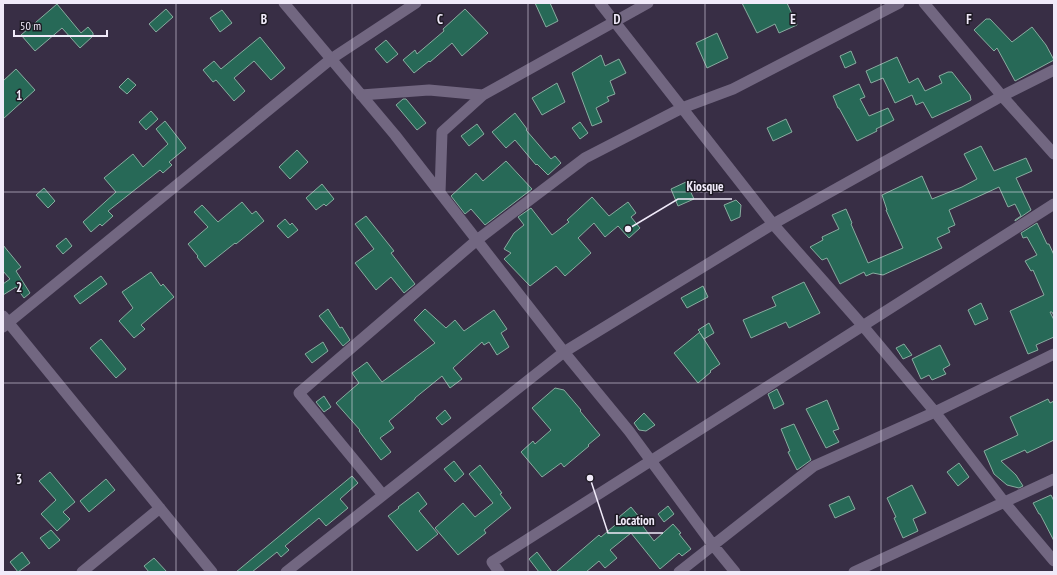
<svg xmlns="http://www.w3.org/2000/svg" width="1057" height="575" font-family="'PT Sans Narrow',sans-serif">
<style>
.building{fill:#276957;stroke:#89aca0}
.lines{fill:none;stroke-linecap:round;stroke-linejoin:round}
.minor{stroke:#726781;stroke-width:11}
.grid{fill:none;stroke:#f0eaf9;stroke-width:1;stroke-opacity:0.55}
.grid-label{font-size:13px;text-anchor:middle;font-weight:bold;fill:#f0eaf9;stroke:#1d1923;stroke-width:3;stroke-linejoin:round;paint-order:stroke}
.leader{fill:none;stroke:#f0eaf9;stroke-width:1.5}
.callout-dot{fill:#f0eaf9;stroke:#1d1923;stroke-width:1.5}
.callout-label{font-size:13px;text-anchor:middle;font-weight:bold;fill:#f0eaf9;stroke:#1d1923;stroke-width:3;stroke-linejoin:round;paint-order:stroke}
</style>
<rect width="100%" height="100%" fill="#382e45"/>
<!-- building -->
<path class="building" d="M535,3H550L558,21L546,27Z
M742,3H787L797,25L779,33L775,24L757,33Z
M57,4L81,33L88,27L93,33V36L80,48L62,28L35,51L21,35Z
M166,9L173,17L156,32L149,24Z
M465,9L488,33L462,56L452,43L430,62L429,61L414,73L403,60L415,50L417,54L444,31L443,29Z
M222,10L232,23L220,32L210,18Z
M986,19H990L1012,42L1032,27L1046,45L1054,60L1015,81L997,48L994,51L974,30Z
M717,33L728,58L707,68L696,43Z
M260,37L285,68L271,80L254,61L234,78L245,91L234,101L216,80L213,82L203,70L214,61L221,69Z
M386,40L398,54L387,63L375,49Z
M851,51L856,63L845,68L840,56Z
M601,55L605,66L619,59L626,73L610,81L615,94L607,97L609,101L596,108L602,122L592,126L572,73Z
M897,57L909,83L918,78L925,91L942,83L939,76L948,72H952L970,95L971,100L932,118L923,102L916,105L912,95L895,103L883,78L871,83L866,71Z
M16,69L35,90L3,119V81Z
M128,78L136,85L127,94L119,87Z
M557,83L565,102L542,115L532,98Z
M859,84L865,97L860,99L869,116L888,108L894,120L876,129L877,131L857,141L839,108H838L833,96Z
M403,99H406L426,123L417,130L396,105Z
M151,111L158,119L146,130L139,122Z
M515,113L527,129L526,130L551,159L555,156L561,163L548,175L537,164L536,165L515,140L506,148L492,132Z
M786,119L792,132L773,141L767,128Z
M165,121L186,148L169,162L172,165L163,173L160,170L108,211L113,216L102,226L100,224L91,232L83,222L116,192L104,178L133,154L143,167L168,144L156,129Z
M580,122L588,133L580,139L572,128Z
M477,124L484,134L469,146L461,136Z
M981,146L994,171L1026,158L1032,171L1016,178L1031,210L1015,221V220L1021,216L1015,204L1008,207L999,187L949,210L955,225L948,228L950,232L937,238L942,248L883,275L873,273L866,276L864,272L840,284L827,258L822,260L810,247L823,240L822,237L839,229L832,215L846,209L852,223L851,224L868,263L903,248L886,210H887L882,195L922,176L932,199L962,187L977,179L964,154Z
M297,150L308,162L290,179L279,167Z
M506,161L532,189L485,225L471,209L465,214L451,196L476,173L483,181Z
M686,182L694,199L678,206L671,189Z
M322,184L334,199L326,206L324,204L316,210L306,198Z
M44,188L55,201L48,208L36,195Z
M592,197L609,216L628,202L636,213L631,217L640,228L629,238L618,226L605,237L594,223L578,238L591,253L565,276L556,266L530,286L504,259L511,253L504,249L514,233L524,225L518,217L531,208L552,235L569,222L567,220Z
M736,200L741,205L740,217L731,221L724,205Z
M242,202L252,214L256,211L264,221L236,244L235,243L205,267L197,257L198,256L188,244L208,227L194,212L202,205L218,222Z
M366,216L394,251L391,253L415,284L404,293L391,277L376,290L355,263L374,249L355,224Z
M285,219L290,225L292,223L298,230L288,238L277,226Z
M1037,223L1047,244H1049L1054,255V316L1052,312H1050L1054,320V337L1036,345L1038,350L1028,354L1010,311L1044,295L1033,270L1031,271L1025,261L1037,255L1027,237L1023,238L1021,233Z
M66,238L72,246L63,254L56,246Z
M3,245L21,267L16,271L30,293L24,298L16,287L3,295V284L10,279L3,271Z
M151,272L161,286L163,284L174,297L141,325L145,329L134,338L119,321L133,308L122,292Z
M101,276L107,284L80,304L74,296Z
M804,282L820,313L789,328L786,322L751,338L743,320L776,306L772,297Z
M703,286L708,297L687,308L681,298Z
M981,303L988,319L975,325L968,310Z
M328,309L340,328L342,327L350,340L343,346L319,316Z
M425,309L446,328L455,320L464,331L494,310L507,329L501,333L509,347L497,355L489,342L484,345L482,342L453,368L462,379L450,388L442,376L415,398V399L389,421L394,428L380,438L391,452L381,460L359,431L360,430L336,403L359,383L352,373L367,362L382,382L435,343L414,320Z
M709,323L714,333L704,339L700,333L720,364L710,371L711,372L698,383L674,353L700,332L698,330Z
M101,339L126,369L116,378L90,348Z
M323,342L328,351L312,363L305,354Z
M904,344L912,355L903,359L896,348Z
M940,345L950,365L943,369L946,374L932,380L929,375L921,379L912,359Z
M555,388L564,390L581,410L580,411L600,435L588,445L589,446L564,467L561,463L542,477L521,452L533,441L535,444L551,430L532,408Z
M777,389L784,404L774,409L768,394Z
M324,396L331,407L324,412L316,402Z
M1048,399L1050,403L1054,401V440L1027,453L1025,450L1001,461L1016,475L1023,486L1019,488L1007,485L994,474L984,451L1018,435L1010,417Z
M827,400L839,429L833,431L839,442L826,448L806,409Z
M445,410L451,418L442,425L436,418Z
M644,413L655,425L646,431L639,430L634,423Z
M794,424L811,460L797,470L788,452L790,451L781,429Z
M454,461L464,474L455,482L444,469Z
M959,463L969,477L958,486L947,472Z
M480,465L502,493L500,494L511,508L484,530L486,533L458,555L435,528L463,503L475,517L493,503L469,474Z
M50,472L75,502L63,512L70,519L57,531L41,514L56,500L39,481Z
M352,476L358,483L340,499L348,508L326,526L319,518L285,546L289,550L281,557L277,552L252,572H236Z
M106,479L115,490L89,512L80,501Z
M912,485L926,513L913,519L918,531L903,538L894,518L896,517L887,498Z
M418,492L427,504L419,511L438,534L417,551L388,516L399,508L398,507Z
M1051,495L1054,501V541L1040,514H1039L1033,503Z
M849,496L855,509L835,518L829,505Z
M668,506L674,514L664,522L658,514Z
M631,507L644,523L642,525L654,541L673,524L681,533L679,534L691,549L682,556L679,553L660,569L631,533L610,550L617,558L605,568L599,561L586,572H556L599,535L601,537L621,520L619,517Z
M51,530L60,540L49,549L40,538Z
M22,552L30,563L18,572L10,562Z
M537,552L552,572H539L529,559Z
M154,558L167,572H149L144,566Z"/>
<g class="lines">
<!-- minor -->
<path class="minor" d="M284,3L395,135L564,352L629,431L713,545L735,572
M600,3L773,224L863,326L935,412L1005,503L1054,561
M924,3L1002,96L1054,154
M361,95L429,90L483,95
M440,193L442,132L483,95L648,3
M3,316L212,572
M3,327L331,59L416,3
M383,495L299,393L477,240L585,158L682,108L733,89L899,3
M82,572L160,508
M286,572L564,352L773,224L1002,96L1054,70
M499,572L492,562L1054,204
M679,572L814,466L935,412L1054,354
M854,572L1054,479"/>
</g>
<!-- grid -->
<path class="grid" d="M176,3V572M352,3V572M528,3V572M705,3V572M881,3V572M3,192H1054M3,383H1054"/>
<g class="grid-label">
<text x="264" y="24">B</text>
<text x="440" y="24">C</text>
<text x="617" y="24">D</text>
<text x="793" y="24">E</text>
<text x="969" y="24">F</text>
<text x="19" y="100">1</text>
<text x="19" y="292">2</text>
<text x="19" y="484">3</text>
</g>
<!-- callouts -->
<path class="leader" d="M628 229L678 199H732M590 478L608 533H663"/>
<g class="callout-dot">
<circle cx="628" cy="229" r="4"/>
<circle cx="590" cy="478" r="4"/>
</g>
<g class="callout-label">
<text x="705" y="191">Kiosque</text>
<text x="635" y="525">Location</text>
</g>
<!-- border -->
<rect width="1057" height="575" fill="none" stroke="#f0eaf9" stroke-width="8"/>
<!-- scale -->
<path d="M14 30v6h93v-6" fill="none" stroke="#f0eaf9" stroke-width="2"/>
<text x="20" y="30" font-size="12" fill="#f0eaf9" stroke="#1d1923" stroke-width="3" paint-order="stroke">50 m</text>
</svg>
